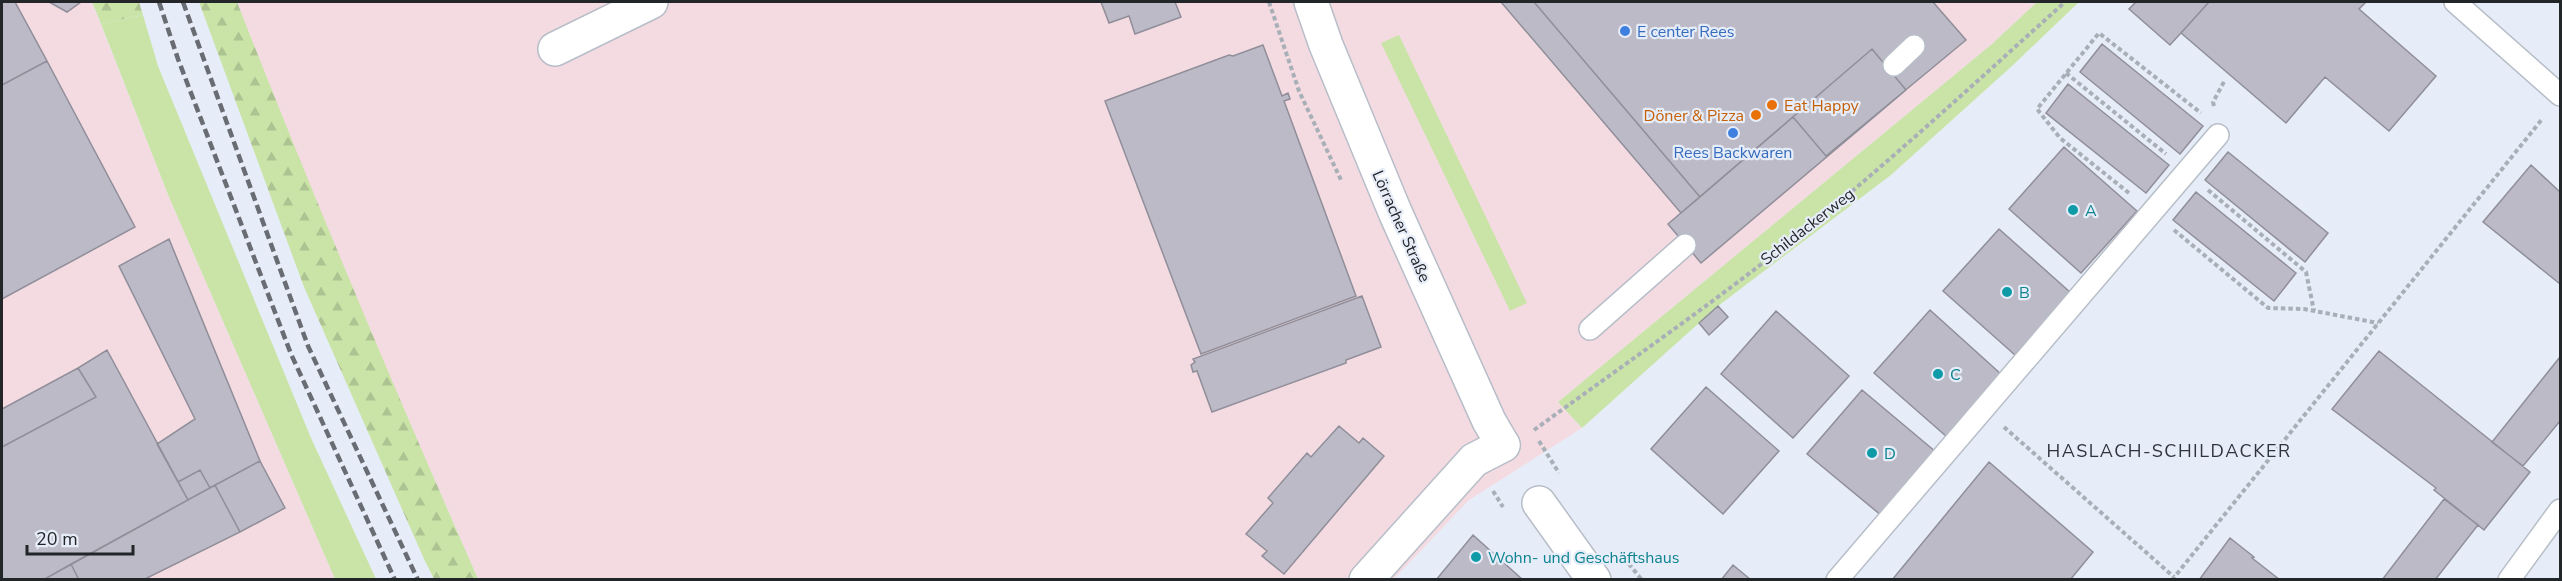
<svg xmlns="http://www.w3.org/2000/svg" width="2562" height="581" font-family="'Nunito Sans',sans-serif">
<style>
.industrial{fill:#f4dbe2}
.green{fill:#cae4a8}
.forest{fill:url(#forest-firs)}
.building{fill:#bcbac6;stroke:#8f8e99;stroke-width:1.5}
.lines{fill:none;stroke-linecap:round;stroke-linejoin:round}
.lane-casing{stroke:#b7bec8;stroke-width:24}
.street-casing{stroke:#b7bec8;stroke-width:36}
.secondary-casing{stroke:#b7bec8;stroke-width:36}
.path{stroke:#a9afb7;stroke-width:4;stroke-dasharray:4.5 3;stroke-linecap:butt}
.lane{stroke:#fff;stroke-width:21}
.street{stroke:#fff;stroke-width:33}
.secondary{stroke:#fff;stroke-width:33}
.rail{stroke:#696d73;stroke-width:4.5;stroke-dasharray:9 4.5;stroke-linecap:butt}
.shop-dot{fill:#3f7fe0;stroke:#e6edf8;stroke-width:2}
.food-dot{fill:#e8710a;stroke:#e6edf8;stroke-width:2}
.culture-dot{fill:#0f9aa8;stroke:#e6edf8;stroke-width:2}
.labels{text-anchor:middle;stroke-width:4.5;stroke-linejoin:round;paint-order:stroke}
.shop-label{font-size:16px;fill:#366cbe;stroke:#e6edf8;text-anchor:start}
.food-label{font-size:16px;fill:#c56008;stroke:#e6edf8;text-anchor:start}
.culture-label{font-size:16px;fill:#0d838f;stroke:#e6edf8;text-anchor:start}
.street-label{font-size:16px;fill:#232629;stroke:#e6edf8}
.neighbourhood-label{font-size:18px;letter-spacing:1.5px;fill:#2e333c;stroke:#e6edf8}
</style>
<defs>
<pattern id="forest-firs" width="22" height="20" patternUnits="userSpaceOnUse" patternTransform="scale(1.5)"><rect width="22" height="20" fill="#cae4a8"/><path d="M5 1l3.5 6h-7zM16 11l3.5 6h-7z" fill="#adc391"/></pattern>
</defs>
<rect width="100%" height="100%" fill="#e6edf8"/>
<!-- industrial -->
<path class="industrial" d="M2,2H92L169,197L335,579H2Z
M237,2H2037L1992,44L1558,402L1582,428L1469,500L1393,580L478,579L364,319L300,164Z"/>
<!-- green -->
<path class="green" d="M2037,2H2079L2012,66L1891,175L1718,306L1582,428L1558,402L1992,44Z
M143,15L158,66L311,438L376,579H335L169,197L101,24Z
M1399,35L1527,303L1510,311L1381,43Z"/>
<!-- forest -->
<path class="forest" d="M92,2H139L143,15L101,24Z
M199,2H237C313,196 394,388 478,579H434L424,559L304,287Z"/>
<!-- building -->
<path class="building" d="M2,2H15L47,61L2,85Z
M49,2H81L67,12Z
M1101,2H1175L1181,17L1135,34L1129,16L1109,23Z
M1501,2H1534L1700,197L1681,213Z
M1534,2H1933L1966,40L1826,156L1793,117L1700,197Z
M2136,2H2209L2170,45L2129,9Z
M2209,2H2366L2359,9L2436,76L2389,131L2325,77L2286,123L2181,33Z
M2102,44L2203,126L2180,154L2080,72Z
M1263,45L1282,96L1288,93L1290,99L1284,101L1356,296L1201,354L1105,101L1229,55L1233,56Z
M1872,49L1906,90L1701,263L1668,224Z
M47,61L135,227L2,299V85Z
M2068,84L2169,165L2146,193L2046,113Z
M2064,147L2137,211L2081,273L2009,209Z
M2228,152L2328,233L2305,262L2205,180Z
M2531,165L2560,192V284L2483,222Z
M2196,192L2296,273L2274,301L2173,220Z
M1999,229L2071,293L2015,355L1943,291Z
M169,239L260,461L210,488L200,470L178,482L157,444L195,419L119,266Z
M1362,296L1381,347L1346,360V363L1212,412L1197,371L1193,372L1191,365L1195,362L1193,359Z
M1718,306L1728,317L1709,335L1699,323Z
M1930,310L2002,375L1947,437L1874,373Z
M1776,311L1849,376L1793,438L1721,374Z
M107,350L188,500L43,580H2V447L96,397L78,368Z
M2379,351L2530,472L2484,530L2434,490L2436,488L2332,409Z
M2560,357V421L2523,466L2492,442Z
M78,368L96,397L2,447V409Z
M1706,387L1779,451L1723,514L1651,449Z
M1862,390L1936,452L1882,516L1807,454Z
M1339,426L1359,443L1363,438L1384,456L1284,574L1262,556L1267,551L1246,534L1273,503L1268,498L1307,453L1311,457Z
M260,461L285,508L240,532L215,485Z
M1989,462L2093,552L2070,580H1892Z
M200,470L210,488L188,500L178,482Z
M215,485L240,532L143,580H79L71,564Z
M2444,499L2478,525L2435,580H2382Z
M1473,535L1523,580H1436Z
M2230,538L2254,557L2252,558L2280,580H2199Z
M71,564L79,580H43Z
M1733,565L1751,580H1721Z"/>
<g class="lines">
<!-- lane casing -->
<g class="lane-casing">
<path id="lane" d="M2455,2L2560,95
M1894,65L1914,46
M1590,329L1685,245
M1837,580L2218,135
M2509,580L2560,510"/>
</g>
<!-- street casing -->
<g class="street-casing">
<path id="street" d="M555,49L651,2
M1366,580L1474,460L1503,445"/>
</g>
<!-- secondary casing -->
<g class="secondary-casing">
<path id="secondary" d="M1311,2L1326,45L1395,212L1489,421L1503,445
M1539,503L1594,580"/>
</g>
<!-- path -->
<path class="path" d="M1269,2L1299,91L1341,180
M2066,73L2166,154
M2214,106L2213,102L2225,80
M2208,190L2306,272L2314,311
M2129,193L2060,138L2037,109L2099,33L2201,113
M2174,230L2268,308L2304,309L2378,323
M2004,427L2174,577
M1534,430C1632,359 1732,290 1826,213C1908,145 1986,73 2065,2
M1539,441L1559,473
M1493,491L1503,507
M1624,558L1642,580
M2172,580L2543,118"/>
<!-- lane -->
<use href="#lane" class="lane"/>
<!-- street -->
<use href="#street" class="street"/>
<!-- secondary -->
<use href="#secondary" class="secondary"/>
<!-- rail -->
<path class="rail" d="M159,2L178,59L291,354L395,580
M183,2L308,346L418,580"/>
</g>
<!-- markers -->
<g class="shop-dot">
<circle cx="1625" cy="31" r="6"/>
<circle cx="1733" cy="133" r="6"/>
</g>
<g class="food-dot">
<circle cx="1772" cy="105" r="6"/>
<circle cx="1756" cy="115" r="6"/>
</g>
<g class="culture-dot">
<circle cx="2073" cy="210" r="6"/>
<circle cx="2007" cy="292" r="6"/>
<circle cx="1938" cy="374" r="6"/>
<circle cx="1872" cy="453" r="6"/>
<circle cx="1476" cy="557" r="6"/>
</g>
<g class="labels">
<!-- shop labels -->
<g class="shop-label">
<text x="1637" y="37">E center Rees</text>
<text x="1733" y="158" text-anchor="middle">Rees Backwaren</text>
</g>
<!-- food labels -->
<g class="food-label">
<text x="1784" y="111">Eat Happy</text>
<text x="1744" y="121" text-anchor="end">Döner &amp; Pizza</text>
</g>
<!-- culture labels -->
<g class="culture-label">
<text x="2085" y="216">A</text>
<text x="2019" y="298">B</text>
<text x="1950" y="380">C</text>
<text x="1884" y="459">D</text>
<text x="1488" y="563">Wohn- und Geschäftshaus</text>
</g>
<!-- street labels -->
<g class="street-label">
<text transform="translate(1402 226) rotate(66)" y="6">Lörracher Straße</text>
<text transform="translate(1807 226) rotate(-38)" y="6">Schildackerweg</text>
</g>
<!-- neighbourhood labels -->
<g class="neighbourhood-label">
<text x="2169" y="457">HASLACH-SCHILDACKER</text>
</g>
</g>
<!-- border -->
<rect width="2562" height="581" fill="none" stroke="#232629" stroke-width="6"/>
<!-- scale -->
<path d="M27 545v9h106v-9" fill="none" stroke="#232629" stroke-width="3"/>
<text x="36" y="545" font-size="18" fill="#232629" stroke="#e6edf8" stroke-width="4.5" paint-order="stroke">20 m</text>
</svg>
